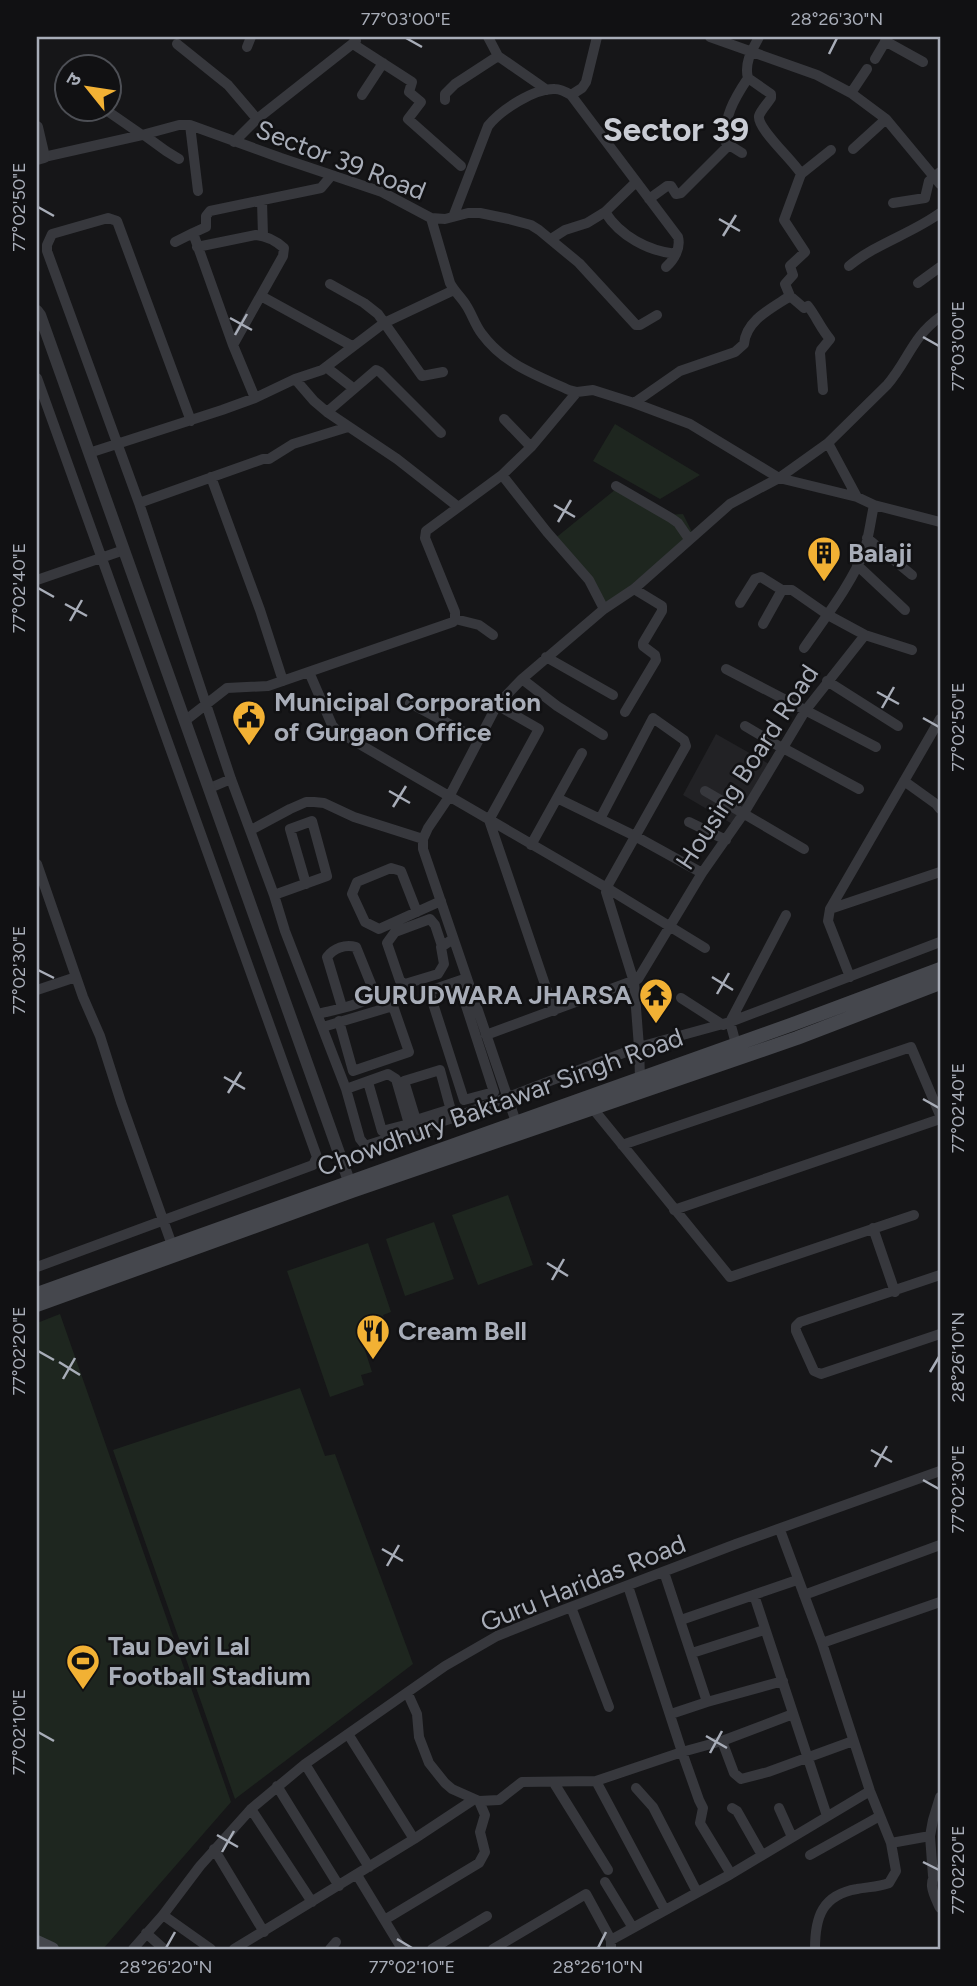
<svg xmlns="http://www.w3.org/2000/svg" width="977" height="1986" font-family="Figtree,'Noto Sans Devanagari',sans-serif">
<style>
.built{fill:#222225}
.green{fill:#1e261f}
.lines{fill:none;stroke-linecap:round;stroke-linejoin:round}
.minor{stroke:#37383d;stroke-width:10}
.tertiary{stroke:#37383d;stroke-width:12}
.secondary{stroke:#45474d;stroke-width:14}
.ticks{fill:none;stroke:#a8adb8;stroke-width:2.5}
.labels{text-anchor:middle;stroke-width:5;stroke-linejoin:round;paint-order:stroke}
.street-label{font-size:26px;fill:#a8adb8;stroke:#111113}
.poi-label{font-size:26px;font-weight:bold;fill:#a8adb8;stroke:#111113;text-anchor:start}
.district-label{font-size:33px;font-weight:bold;fill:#c9ccd4;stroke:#111113}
.neatline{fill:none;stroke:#a8adb8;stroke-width:2.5}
.ticks-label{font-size:18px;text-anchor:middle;fill:#a8adb8}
</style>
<rect width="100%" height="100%" fill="#161618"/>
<!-- built -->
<path class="built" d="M716,734L769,764L734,825L683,795Z"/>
<!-- green -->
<path class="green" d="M615,424L700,475L660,499L593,461Z
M616,489L665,515L683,514L692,532L604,609L594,587L553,540Z
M508,1195L533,1265L478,1285L452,1215Z
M434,1222L454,1279L405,1296L386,1239Z
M368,1243L391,1312L383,1315L385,1321L379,1323L382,1331L361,1338L372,1372L361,1375L364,1385L330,1397L287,1271Z
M60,1314L231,1802L103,1949H59L37,1938V1323Z
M300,1388L325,1456L335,1454L413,1664L235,1799L113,1450Z"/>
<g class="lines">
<!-- minor -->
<path class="minor" d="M356,37L353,44L412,82L409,92L421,102L408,119L461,166
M488,37L498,56L547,90
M710,37L817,75L851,93L886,119L940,184
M885,41L923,62
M177,44L228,85L257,119
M247,47L251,37
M875,59L888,37
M108,74L110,72
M851,93L867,69
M362,95L383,63
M571,95L678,237C681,248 674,260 666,267
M445,100V94L455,84L498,56
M103,108L142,135
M190,125L198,191
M144,135L166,151L179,159
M234,142L257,119L356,41
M853,149L886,119
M742,153L726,143C723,118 734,99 748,78
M44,157L142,135L179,125H190L281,158L382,192L431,218L445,219L468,213H480L509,219L531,225L539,230L579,263L636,325H640L657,315
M801,174L831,150
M636,182L605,212C620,236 648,251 676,254
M649,199L667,186H671L676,194L681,193L729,145
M262,201L263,236
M893,203L925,198L929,181L940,172
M453,217L488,126C501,110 534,88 555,89C561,89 566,92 571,95L582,88L586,82L597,37
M431,218L450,283C454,291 461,297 466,305C472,314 475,325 482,334C504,364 536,375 569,390L577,392L593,390L634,403L690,424L779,478L857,497L874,505L940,522
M193,233L206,227V216L210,211L321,188L331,176
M551,239L565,230L587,223L605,212
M175,242L193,233L233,345L255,398
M197,247L256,235C267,236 276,241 284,248L283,256L233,345
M849,266C877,243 911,234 940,213
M918,283L940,267
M330,284L364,303L378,314L422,376L443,372
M261,296L352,346
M790,296L804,308L808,306C816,316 821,329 830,339L821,350L820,353L823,390
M326,367L353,388
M37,378L317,1157L313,1165L37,1267
M295,379L314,401L327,412L397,459L457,506
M634,403L680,371L735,352L744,344C746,320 772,308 790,296L785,284L793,275L790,266L805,252L784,220L801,174C794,161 757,129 759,116C761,110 768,103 771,98V94L748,78C744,63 752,50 759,37
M327,412L376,370L380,372L441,433
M504,419L531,447
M191,421L117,221L108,218L52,234L47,245V251L139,503L231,779L274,895L285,931L346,1089L360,1139L364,1144L368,1145L453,1118L639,1047L730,1022L940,942
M828,443L857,497
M89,453L222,410L255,398L295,379L322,370L384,323L454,290
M502,475L547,532L589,580L604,609
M211,477L260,610L283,681
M616,486L671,518L678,523L689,539
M139,503L263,459H269L293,444L348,427
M867,538L912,575
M857,565L905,610
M37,580L124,550
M740,603L755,579L761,577L782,590H792L828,615L865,635L912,650
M455,619L479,625L493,635
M763,624L782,590
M804,648C824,619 853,582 865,549C869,535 871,519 874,505
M546,657L613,695
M726,669L876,747
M309,672L332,725L337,731L607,888L705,948
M522,679L557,706L603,735
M827,681L898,726
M410,703L479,740
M497,705L539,729L489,820L554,1011
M625,712L656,660L655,655L643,646V643L662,611V606L634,589
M186,720L227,688L268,686L453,622L455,619V612L425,538L426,531L502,475L531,447L577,392
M745,726L782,748
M783,748L859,789
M904,781L936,804L940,809
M210,788L231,779
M705,791L804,849
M557,798L635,836L702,873
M600,819L653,718L684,740L686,746L609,883L606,892L634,982L639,1047L640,1078
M689,822L726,840
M251,830L290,809L306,802H314L324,803L354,817L423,839
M531,845L582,753
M37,864L83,997L100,1036L121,1102L172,1245
M274,895L327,876L312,821L290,829L306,884
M830,909L940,872
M417,912L401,871L391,868L357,882L352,894L365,922L379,929L441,901
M442,946L435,925L430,919L395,932L387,943L400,981L405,984L438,974L444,964L441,947L453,939
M850,977L828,921L830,909L940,719
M458,981L494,1092L464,1100L429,991L467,978
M37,990L76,977
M681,998L723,1025
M318,1014C333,1010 363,1005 374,995L373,989L356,947C345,944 334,948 327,957L342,1007
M323,1027L393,1006L409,1052L353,1071L339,1021
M486,1035L638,979L702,873L744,813L805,711L865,635
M736,1044L730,1022L786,915
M346,1089L388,1074L396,1079L409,1124L382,1131L368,1082
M590,1105L730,1277L914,1215
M416,1120L451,1109
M516,1122L423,849V839L428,828L449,797L497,705L522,679L604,609L634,589L730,504L779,478L828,443L887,385C908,361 912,337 940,317
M419,1130L404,1081L440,1070L453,1118
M622,1145L911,1047L940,1115
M674,1210L940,1119
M873,1228L895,1292
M940,1275L800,1322L796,1326V1331L814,1371L821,1374L940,1334
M780,1530L822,1643L870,1791L891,1843L896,1871L889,1883C879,1887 867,1887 857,1889C822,1895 815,1917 815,1949
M664,1572L707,1702
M628,1586L682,1752L699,1800L703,1808L700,1823L731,1874
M754,1595L827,1816
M804,1595L940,1545
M571,1607L609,1707
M681,1620L797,1580
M822,1643L940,1602
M692,1653L764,1630
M408,1694L417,1714L419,1737L429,1763L445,1783L452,1789L479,1801L499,1800L522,1782L596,1781L682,1752L722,1741L793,1714
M671,1714L707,1702L783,1681
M348,1734L414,1839
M722,1741L734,1773L741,1779L768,1772L853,1741
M305,1764L369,1867
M596,1781L665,1910
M554,1783L608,1870
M277,1786L339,1886
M636,1788L653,1807L697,1892
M732,1808L737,1811L762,1855
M779,1808L792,1837
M251,1809L312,1902
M891,1843L930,1836
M214,1849L264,1932
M810,1855L880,1816
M940,1869C926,1882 933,1893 940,1908
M357,1875L402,1949
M933,1876L930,1836L933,1820L940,1797
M605,1882L633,1928
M163,1915L211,1949
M386,1919L479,1863L485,1852L480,1832L485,1815L479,1801
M146,1933L164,1949
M611,1940L731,1874L870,1791
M133,1949L163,1915L200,1866L251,1809L305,1764L445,1666L497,1636L537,1620L736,1544L940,1471
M234,1949L414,1839L473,1800
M330,1949L336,1942
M432,1949L487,1916
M493,1949L586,1894L611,1940V1949"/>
<!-- tertiary -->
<path class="tertiary" d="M37,127L44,157L37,159
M37,311L40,315L349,1181"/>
<!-- secondary -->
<path class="secondary" d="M37,1294L793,1024L940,969
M37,1305L352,1191L797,1038L940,983
M37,1942L52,1949"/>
</g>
<!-- ticks -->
<path class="ticks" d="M406,38L422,47M829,54L837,38M38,207L54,216M719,219L740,231M723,236L736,215M230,318L252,330M235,335L247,314M923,337L939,346M554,505L575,517M558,522L571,500M38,588L54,597M65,604L87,616M70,621L82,600M877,692L899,704M882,708L894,687M923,718L939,727M389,791L410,803M393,807L406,786M38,970L54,978M712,977L733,990M717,994L729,973M224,1077L245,1089M228,1093L241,1072M923,1099L939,1108M547,1263L568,1276M552,1280L564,1259M38,1351L54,1360M59,1362L80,1375M930,1372L939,1357M63,1379L75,1358M871,1450L892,1462M875,1467L887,1446M923,1480L939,1489M382,1549L403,1561M387,1566L399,1545M38,1732L54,1741M706,1736L727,1748M710,1753L722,1731M217,1835L238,1847M222,1852L234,1831M923,1862L939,1870M397,1939L412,1948M166,1948L175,1932M598,1948L606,1932"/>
<!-- icons -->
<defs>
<g id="building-pin" transform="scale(1.75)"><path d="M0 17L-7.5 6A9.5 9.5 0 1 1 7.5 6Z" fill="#f2b134" stroke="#111113"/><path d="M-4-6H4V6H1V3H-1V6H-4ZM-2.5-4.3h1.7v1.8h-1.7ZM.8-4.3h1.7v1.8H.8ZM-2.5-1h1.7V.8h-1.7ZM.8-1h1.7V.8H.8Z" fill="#111"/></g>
<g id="civic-pin" transform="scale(1.75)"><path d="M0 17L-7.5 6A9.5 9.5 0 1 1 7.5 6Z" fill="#f2b134" stroke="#111113"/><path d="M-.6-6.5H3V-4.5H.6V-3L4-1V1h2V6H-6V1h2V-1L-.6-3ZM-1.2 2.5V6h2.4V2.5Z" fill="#111"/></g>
<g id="temple-pin" transform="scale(1.75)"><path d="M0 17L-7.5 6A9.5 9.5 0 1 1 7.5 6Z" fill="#f2b134" stroke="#111113"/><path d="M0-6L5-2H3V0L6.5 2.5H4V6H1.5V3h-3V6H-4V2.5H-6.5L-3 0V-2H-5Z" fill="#111"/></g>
<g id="restaurant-pin" transform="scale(1.75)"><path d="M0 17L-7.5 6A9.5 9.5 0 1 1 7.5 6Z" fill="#f2b134" stroke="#111113"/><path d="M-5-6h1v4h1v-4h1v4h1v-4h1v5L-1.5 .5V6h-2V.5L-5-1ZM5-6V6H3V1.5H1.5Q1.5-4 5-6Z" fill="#111"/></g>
<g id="stadium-pin" transform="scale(1.75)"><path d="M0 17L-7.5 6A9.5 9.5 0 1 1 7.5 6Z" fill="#f2b134" stroke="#111113"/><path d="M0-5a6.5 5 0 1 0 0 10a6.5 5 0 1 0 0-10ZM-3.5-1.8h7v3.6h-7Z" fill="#111"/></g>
</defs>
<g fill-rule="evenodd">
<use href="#building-pin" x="824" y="553"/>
<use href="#civic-pin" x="249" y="717"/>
<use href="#temple-pin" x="656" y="995"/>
<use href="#restaurant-pin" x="373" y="1331"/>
<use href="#stadium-pin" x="83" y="1661"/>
</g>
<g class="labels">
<!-- street labels -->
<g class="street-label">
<text transform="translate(341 160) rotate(21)" y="9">Sector 39 Road</text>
<text transform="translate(747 767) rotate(-57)" y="9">Housing Board Road</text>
<text transform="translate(500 1102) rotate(-20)" y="9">Chowdhury Baktawar Singh Road</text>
<text transform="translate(583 1583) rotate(-22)" y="9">Guru Haridas Road</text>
</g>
<!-- poi labels -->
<g class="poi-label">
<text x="848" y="562">Balaji</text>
<text x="274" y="711">Municipal Corporation<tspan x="274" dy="30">of Gurgaon Office</tspan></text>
<text x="632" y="1004" text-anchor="end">GURUDWARA JHARSA</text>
<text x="398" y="1340">Cream Bell</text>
<text x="108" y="1655">Tau Devi Lal<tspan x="108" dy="30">Football Stadium</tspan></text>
</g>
<!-- district labels -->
<g class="district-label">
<text x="676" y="141">Sector 39</text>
</g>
</g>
<!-- border -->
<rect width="977" height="1986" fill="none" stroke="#111113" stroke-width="77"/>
<!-- north arrow -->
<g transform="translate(88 88) rotate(300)"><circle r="33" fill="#111113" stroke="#4d4f55" stroke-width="2"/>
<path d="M0-5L12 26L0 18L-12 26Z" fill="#f2b134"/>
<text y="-10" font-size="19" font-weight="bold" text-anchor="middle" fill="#a8adb8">उ</text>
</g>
<rect x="38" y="38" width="901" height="1910" class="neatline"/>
<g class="ticks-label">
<text x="406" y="25">77°03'00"E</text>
<text x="837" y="25">28°26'30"N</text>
<text transform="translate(19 207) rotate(-90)" y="6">77°02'50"E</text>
<text transform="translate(958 346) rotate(-90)" y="6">77°03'00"E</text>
<text transform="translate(19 588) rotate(-90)" y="6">77°02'40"E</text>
<text transform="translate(958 727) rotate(-90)" y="6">77°02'50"E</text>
<text transform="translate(19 970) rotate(-90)" y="6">77°02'30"E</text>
<text transform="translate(958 1108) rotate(-90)" y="6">77°02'40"E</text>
<text transform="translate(19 1351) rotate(-90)" y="6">77°02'20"E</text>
<text transform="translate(958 1357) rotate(-90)" y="6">28°26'10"N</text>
<text transform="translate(958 1489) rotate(-90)" y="6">77°02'30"E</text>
<text transform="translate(19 1732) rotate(-90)" y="6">77°02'10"E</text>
<text transform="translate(958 1870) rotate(-90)" y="6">77°02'20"E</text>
<text x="166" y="1973">28°26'20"N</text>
<text x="412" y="1973">77°02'10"E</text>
<text x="598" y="1973">28°26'10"N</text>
</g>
</svg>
